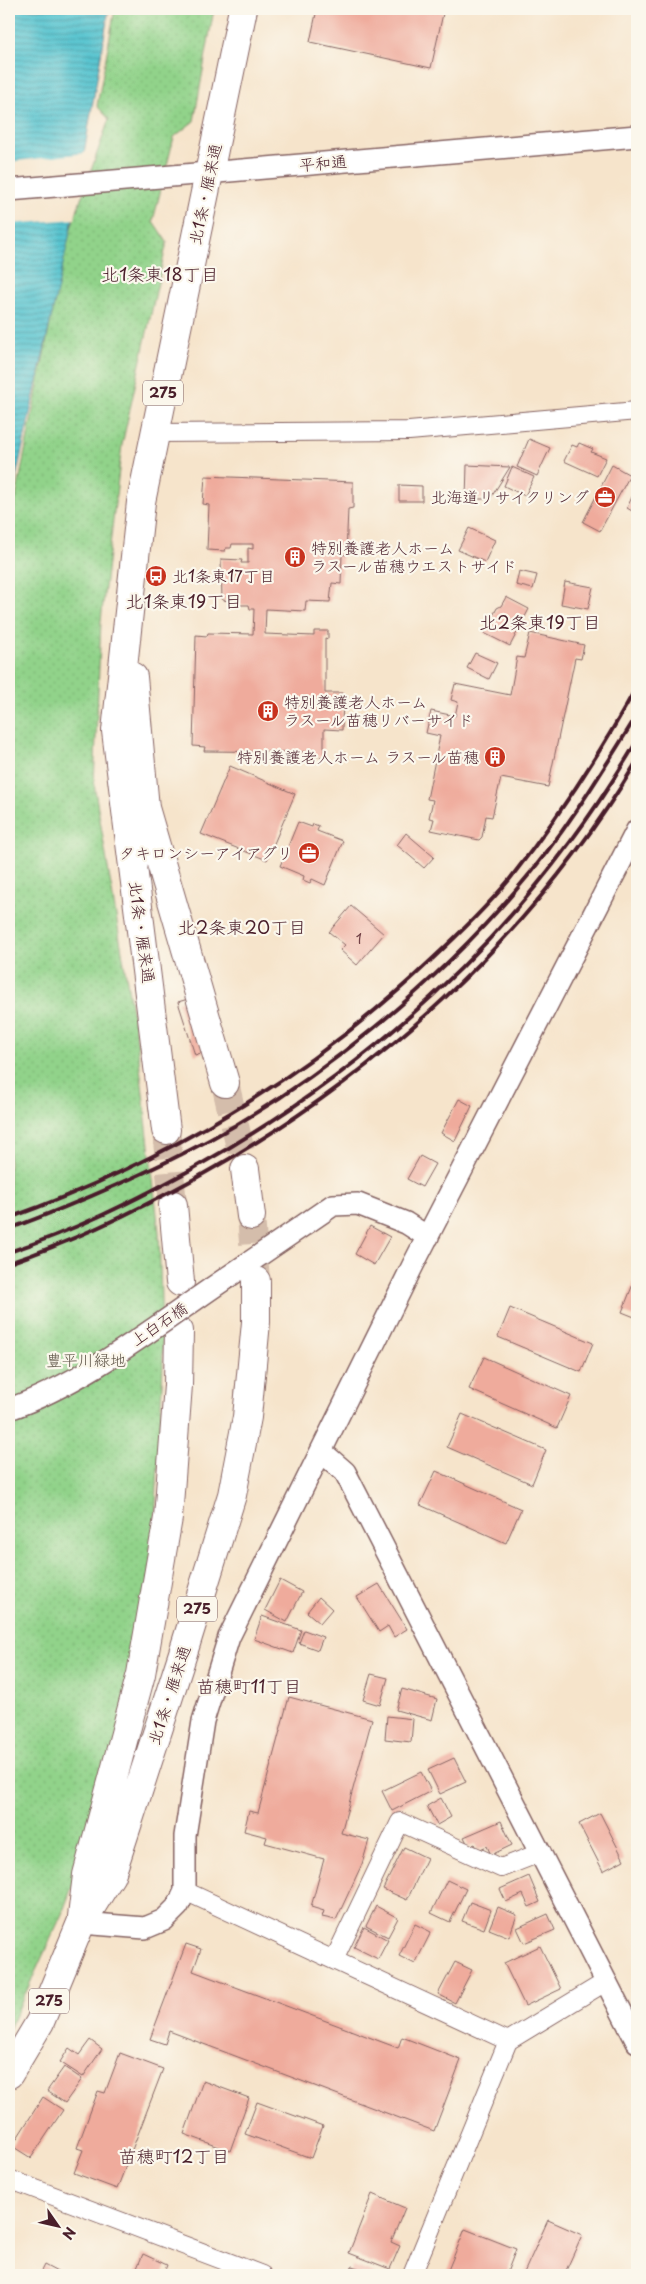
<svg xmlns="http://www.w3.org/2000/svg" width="646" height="2284" font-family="'Playpen Sans','Klee One',sans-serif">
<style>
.park{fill:url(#park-dots);stroke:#6e795a}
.water{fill:url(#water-rules);stroke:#51727e}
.pier{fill:#f6e4cb}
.building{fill:#efab9c}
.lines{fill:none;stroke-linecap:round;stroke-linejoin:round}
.trunk-tunnel{stroke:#d4bdab;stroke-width:28;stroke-dasharray:28 14;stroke-linecap:butt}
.minor-casing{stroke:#866463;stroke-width:20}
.tertiary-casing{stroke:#866463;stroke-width:24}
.trunk-casing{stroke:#866463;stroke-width:30}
.minor{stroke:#fff;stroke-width:18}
.tertiary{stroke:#fff;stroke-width:21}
.trunk{stroke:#fff;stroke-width:28}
.rail{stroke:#4a1f2b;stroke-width:4}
.tertiary-bridge-casing{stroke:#866463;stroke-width:24;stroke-linecap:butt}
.tertiary-bridge{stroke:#fff;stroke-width:21}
.labels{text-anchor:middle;stroke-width:4.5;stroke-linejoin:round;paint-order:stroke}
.number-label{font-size:14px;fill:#734247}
.shield{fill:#fbf7ec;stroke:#7f6065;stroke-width:1}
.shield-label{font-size:15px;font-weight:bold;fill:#4a1f2b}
.street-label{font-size:16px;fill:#4a1f2b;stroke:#fbf7ec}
.poi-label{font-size:16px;fill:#4a1f2b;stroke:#fbf7ec;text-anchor:end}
.park-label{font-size:16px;fill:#5f5548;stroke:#fbf7ec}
.neighbourhood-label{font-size:18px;fill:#4a1f2b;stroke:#fbf7ec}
</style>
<defs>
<pattern id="park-dots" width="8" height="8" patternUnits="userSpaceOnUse" patternTransform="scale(1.25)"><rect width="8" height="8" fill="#91d38a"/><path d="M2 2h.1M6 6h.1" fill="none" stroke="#7fb577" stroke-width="1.8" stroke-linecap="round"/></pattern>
<pattern id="water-rules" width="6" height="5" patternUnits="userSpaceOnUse" patternTransform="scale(1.25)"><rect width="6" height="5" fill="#58c5d0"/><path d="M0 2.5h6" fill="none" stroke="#4b9fa9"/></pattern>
</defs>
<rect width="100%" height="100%" fill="#fbf7ec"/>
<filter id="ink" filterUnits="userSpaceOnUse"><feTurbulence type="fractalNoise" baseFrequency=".02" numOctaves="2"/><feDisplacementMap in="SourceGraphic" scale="10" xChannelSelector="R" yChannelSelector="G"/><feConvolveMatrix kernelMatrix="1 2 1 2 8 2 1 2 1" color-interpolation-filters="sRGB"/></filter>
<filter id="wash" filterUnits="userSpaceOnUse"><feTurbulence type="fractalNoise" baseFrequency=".0096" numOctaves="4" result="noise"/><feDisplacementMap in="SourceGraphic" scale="20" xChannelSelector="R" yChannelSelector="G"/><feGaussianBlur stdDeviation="1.12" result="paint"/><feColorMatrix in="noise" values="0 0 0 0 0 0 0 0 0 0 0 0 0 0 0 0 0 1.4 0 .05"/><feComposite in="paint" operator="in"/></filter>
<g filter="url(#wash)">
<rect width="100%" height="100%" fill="#f6e4cb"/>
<!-- park -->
<path class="park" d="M115,9H214L194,121L174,137L153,221L167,242L122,445L101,621L94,784L137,1041L159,1232L163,1365L152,1584L131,1726L62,1914L9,2029V533L66,242L109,119L97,106Z"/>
<!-- water -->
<path class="water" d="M9,9H109L71,228L9,509Z"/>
<!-- pier -->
<path class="pier" d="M86,153L75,219L9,224V162Z"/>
<g id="blocks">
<!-- building -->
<path class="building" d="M317,9H444L431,68L310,42Z
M529,439L550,448L537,476L517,467Z
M579,443L593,449L591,452L606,458L597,476L564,461L572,445L577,447Z
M467,465L510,467L490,499H466Z
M612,465L630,475L600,531L583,522Z
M512,467L534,477L525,496L504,486Z
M205,476L353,482V508L348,509L346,555L342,554L341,584L332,583L330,602L306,601L305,611L266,609L265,634L314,636V631H328V639L325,638V693H343L342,730L324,729V757L311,756V752L204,751L205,747L193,746L196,635L207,636L208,633L253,634L254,609H250L249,605H230L231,601L222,600L221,559L242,560L241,563H248V548L253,549V544H232L231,548H226L225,551L207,550L209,505L203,504Z
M399,485L422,486V501H399Z
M637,486V514L627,508Z
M469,528L495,540L485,562L458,550Z
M519,571L537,575L533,589L516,585Z
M565,582L593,587L588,609L561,604Z
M506,597L529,609L510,646L484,633L497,608L501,606Z
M530,633L584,645L581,659L575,658L548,787L501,778L492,817L486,816L482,837L479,840L431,830L434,819L429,818L433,800L427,799L440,736L426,733L431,711L455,716L458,702L451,700L455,684L510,695L517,657L524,658Z
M475,653L497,663L489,679L467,668Z
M230,766L295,794L267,860L201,834Z
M298,822L312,827L313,824L319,826L317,831L343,841L325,885L312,879L310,883L303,880L304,876L280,866Z
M406,833L434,857L424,868L397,845Z
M351,906L384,934L357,965L340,950L345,945L329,932Z
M188,999L204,1052L195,1055L178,1002Z
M459,1099L472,1106L455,1141L441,1133Z
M420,1156L435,1164L422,1187L407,1179Z
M370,1226L390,1237L374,1265L355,1254Z
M637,1274V1318L622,1312Z
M510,1308L593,1343L581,1372L498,1337Z
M484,1357L571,1396L557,1428L469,1389Z
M462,1414L546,1450L532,1484L447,1447Z
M436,1471L521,1509L506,1543L420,1505Z
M280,1580L302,1592L287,1622L265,1610Z
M379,1584L407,1629L394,1637L388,1626L379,1632L357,1597Z
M319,1597L332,1609L320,1623L307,1612Z
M262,1616L301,1630L293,1653L254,1639Z
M304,1630L323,1637L318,1650L299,1643Z
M371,1674L388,1678L380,1705L363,1700Z
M402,1689L437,1699L432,1720L396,1710Z
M289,1697L372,1719L341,1833L369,1840L362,1864L336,1920L322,1917L324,1911L311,1907L324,1859L265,1843L267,1837L244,1831L249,1811L258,1813Z
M387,1716L413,1719L411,1742L385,1739Z
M454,1758L466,1782L440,1794L428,1770Z
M421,1772L431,1791L392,1811L382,1791Z
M441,1798L451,1817L437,1825L427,1806Z
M600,1813L624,1860L603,1871L579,1824Z
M501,1821L512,1845L491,1855L487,1846L478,1850L475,1844L469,1847L464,1837Z
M404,1847L427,1858L407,1900L383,1889Z
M529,1876L540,1902L529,1907L523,1894L506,1902L500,1889Z
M447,1880L466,1889L450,1922L431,1913Z
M470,1902L491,1910L484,1929L462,1921Z
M376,1906L398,1918L388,1937L366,1926Z
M498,1907L517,1915L509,1937L489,1929Z
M548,1914L555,1930L524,1943L517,1928Z
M415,1924L431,1932L415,1964L399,1956Z
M364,1927L388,1940L378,1959L354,1947Z
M186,1944L201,1949L193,1971L398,2048L402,2037L461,2060L434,2131L169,2031L165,2044L150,2039Z
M540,1946L561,1989L525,2006L504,1963Z
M455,1962L472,1970L455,2003L438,1994Z
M90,2040L102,2049L83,2077L60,2062L69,2048L79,2055Z
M120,2053L163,2069L117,2189L74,2173L83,2150L77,2148L98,2091L105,2093Z
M64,2067L82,2079L65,2103L47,2091Z
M203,2081L249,2098L230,2151L184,2134Z
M43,2097L63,2110L31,2158L12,2146Z
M257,2102L323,2126L311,2158L245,2134Z
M372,2194L405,2208L391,2242L400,2246L390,2269L349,2253Z
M548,2220L582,2235L564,2275H523Z
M465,2229L516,2249L506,2275H446Z
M143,2254L167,2265L163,2275H134Z
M44,2265L63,2275H39Z
M352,2266L375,2274L374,2275H348Z"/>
</g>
</g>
<g filter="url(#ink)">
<use href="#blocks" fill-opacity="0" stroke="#866463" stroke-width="1"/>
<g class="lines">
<!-- trunk-tunnel -->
<path class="trunk-tunnel" d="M225,1083L245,1169
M166,1130L173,1205
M251,1216L256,1281"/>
<!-- minor casing -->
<g class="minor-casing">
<path id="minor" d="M154,433L409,431L637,411
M185,1891L508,2041
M334,1960L400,1822L501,1868L542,1852
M9,2179L262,2275
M412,2275L508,2041L607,1981"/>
</g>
<!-- tertiary casing -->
<g class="tertiary-casing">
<path id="tertiary" d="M9,190L637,136
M228,1277L333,1205L358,1204L406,1223L428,1237
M322,1452L345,1472L637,2042
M81,1923L145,1928L164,1920L178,1906L185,1891V1836L203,1721L229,1637L413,1265L637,830"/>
</g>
<!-- trunk casing -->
<g class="trunk-casing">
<path id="trunk" d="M133,677L145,808L225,1083
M166,1130L116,731L141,502L243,9
M245,1169L251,1216
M173,1205L180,1282
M82,1917L87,1875L141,1674L168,1518L178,1385L179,1331
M9,2074L40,2022L81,1923L111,1875L183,1653L232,1495L247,1417L256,1322V1281"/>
</g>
<!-- minor -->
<use href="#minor" class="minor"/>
<!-- tertiary -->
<use href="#tertiary" class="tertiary"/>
<!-- trunk -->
<use href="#trunk" class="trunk"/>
<!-- rail -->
<path class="rail" d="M9,1218C165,1162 309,1076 429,962C457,936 485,909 509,880C557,819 600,754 637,686
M9,1229C78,1203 146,1174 211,1139C320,1080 436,984 516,890C563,836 600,775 637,715
M9,1252C74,1231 134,1201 194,1168C380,1064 529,925 637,741
M9,1263C74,1241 136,1211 196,1178C376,1078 531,938 637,761"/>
<!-- tertiary-bridge casing -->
<g class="tertiary-bridge-casing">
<path id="tertiary-bridge" d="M9,1409C85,1383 161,1322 228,1277"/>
</g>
<!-- tertiary-bridge -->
<use href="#tertiary-bridge" class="tertiary-bridge"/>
</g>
</g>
<!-- icons -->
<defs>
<g id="office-disc" transform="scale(1.125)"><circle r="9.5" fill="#c8321e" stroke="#fbf7ec"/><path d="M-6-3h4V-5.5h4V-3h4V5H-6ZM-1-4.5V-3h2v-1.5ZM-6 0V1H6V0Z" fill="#fff"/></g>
<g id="building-disc" transform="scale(1.125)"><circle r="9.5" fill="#c8321e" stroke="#fbf7ec"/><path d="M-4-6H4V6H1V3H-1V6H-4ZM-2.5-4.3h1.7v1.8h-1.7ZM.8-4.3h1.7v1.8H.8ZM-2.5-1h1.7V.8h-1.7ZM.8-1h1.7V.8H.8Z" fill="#fff"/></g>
<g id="bus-disc" transform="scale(1.125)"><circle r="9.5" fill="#c8321e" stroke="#fbf7ec"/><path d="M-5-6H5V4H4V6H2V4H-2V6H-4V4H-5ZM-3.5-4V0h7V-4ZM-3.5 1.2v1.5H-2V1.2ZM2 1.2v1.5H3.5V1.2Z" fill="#fff"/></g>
</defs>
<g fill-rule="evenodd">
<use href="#office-disc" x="605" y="497"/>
<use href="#building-disc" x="295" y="557"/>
<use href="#bus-disc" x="156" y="576"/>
<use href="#building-disc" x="268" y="711"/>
<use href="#building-disc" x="495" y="757"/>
<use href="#office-disc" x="309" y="853"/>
</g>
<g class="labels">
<!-- number labels -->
<g class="number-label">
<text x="359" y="944">1</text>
</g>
<!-- shield labels -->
<g class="shield">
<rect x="143" y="380.5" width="40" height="25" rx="4"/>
<rect x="177" y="1596.5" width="40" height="25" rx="4"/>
<rect x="29" y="1988.5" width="40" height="25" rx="4"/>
</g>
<g class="shield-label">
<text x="163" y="398">275</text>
<text x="197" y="1614">275</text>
<text x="49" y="2006">275</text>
</g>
<!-- street labels -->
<g class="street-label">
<text transform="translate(323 163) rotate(-5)" y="6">平和通</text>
<text transform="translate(205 194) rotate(-78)" y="6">北1条・雁来通</text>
<text transform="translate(142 932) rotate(82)" y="6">北1条・雁来通</text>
<text transform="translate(159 1324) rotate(-34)" y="6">上白石橋</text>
<text transform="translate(169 1695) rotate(-72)" y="6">北1条・雁来通</text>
</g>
<!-- poi labels -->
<g class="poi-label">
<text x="589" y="503">北海道リサイクリング</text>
<text x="311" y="554" text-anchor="start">特別養護老人ホーム<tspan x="311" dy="18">ラスール苗穂ウエストサイド</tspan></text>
<text x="172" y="582" text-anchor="start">北1条東17丁目</text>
<text x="284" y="708" text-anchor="start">特別養護老人ホーム<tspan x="284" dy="18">ラスール苗穂リバーサイド</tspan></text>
<text x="479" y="763">特別養護老人ホーム ラスール苗穂</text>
<text x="293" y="859">タキロンシーアイアグリ</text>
</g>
<!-- park labels -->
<g class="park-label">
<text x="86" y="1366">豊平川緑地</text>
</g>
<!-- neighbourhood labels -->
<g class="neighbourhood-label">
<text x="160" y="281">北1条東18丁目</text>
<text x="184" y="608">北1条東19丁目</text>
<text x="540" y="629">北2条東19丁目</text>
<text x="242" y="934">北2条東20丁目</text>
<text x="249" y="1693">苗穂町11丁目</text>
<text x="174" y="2163">苗穂町12丁目</text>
</g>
</g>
<!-- margin -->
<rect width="646" height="2284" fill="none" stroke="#fbf7ec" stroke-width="30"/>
<!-- north arrow -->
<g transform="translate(58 2226) rotate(124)" stroke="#fbf7ec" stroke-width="4" paint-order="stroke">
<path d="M0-4L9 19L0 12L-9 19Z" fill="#4a1f2b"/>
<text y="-8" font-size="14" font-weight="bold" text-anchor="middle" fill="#4a1f2b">N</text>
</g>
</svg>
